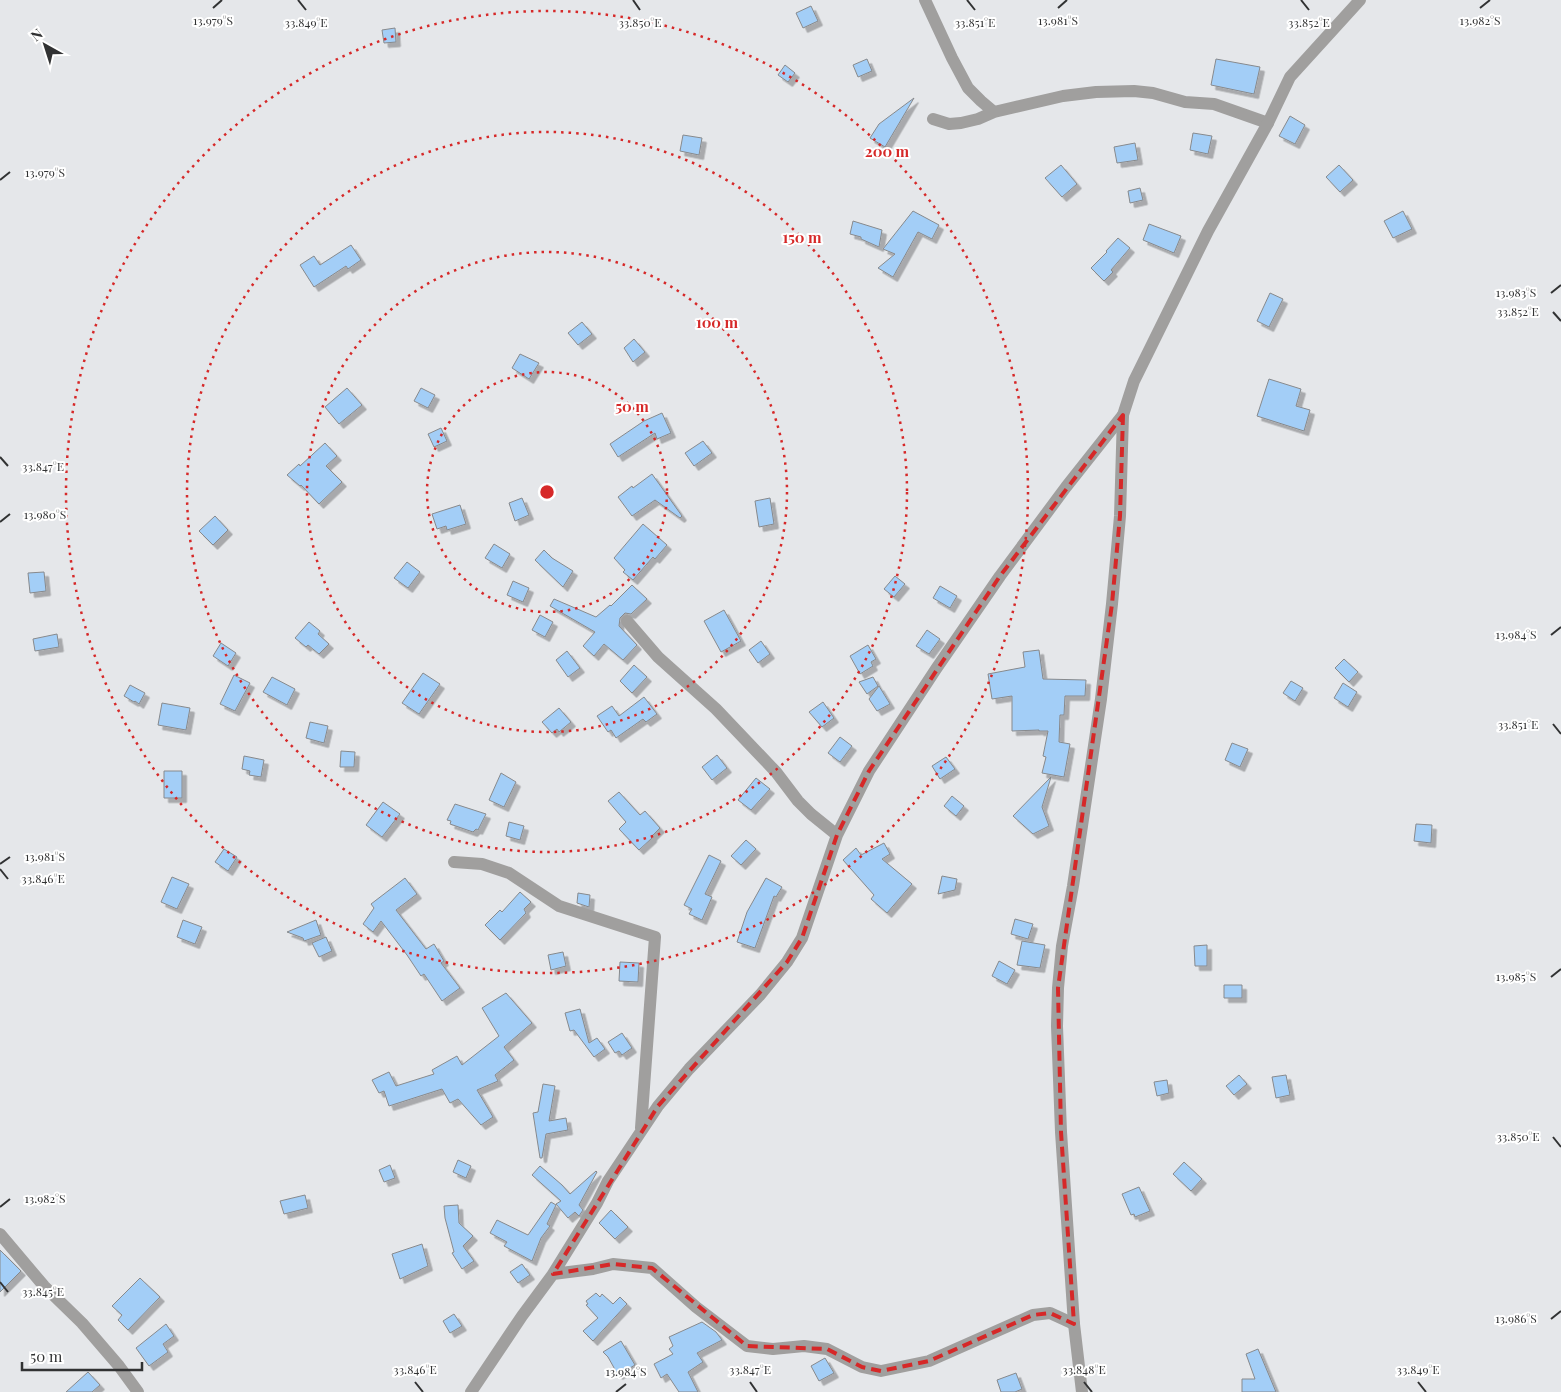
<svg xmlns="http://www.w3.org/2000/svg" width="1561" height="1392" font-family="'Playfair Display',serif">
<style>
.building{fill:#a3cef7;stroke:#87898c;filter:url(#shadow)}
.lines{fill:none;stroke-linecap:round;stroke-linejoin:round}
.minor{stroke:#a09f9e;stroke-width:12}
.tertiary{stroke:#a09f9e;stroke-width:12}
.marked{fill:none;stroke:#d62828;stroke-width:4;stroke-dasharray:10 6;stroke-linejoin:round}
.ticks{fill:none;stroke:#313233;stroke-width:2}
.ring{fill:none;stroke:#d62828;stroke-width:2.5;stroke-dasharray:2.5 5}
.ticks-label{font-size:12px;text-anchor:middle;fill:#313233;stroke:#fff;stroke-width:4;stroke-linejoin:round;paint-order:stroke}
.centre{fill:#d62828;stroke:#fff;stroke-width:2.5}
.ring-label{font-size:15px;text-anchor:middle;font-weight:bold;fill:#d62828;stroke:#fff;stroke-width:4;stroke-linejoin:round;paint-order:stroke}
</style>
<defs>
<filter id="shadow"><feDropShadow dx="4.5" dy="4.5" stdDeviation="0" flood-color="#0004"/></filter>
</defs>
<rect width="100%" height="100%" fill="#e5e7ea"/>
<!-- building -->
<path class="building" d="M811,6L818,21L803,28L796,13Z
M395,28L396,42L384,43L382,30Z
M867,59L872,71L858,77L853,65Z
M1216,59L1260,67L1254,94L1211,85Z
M785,65L795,73L788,82L778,75Z
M914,98L885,147L870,138L879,124Z
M1290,116L1305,125L1295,144L1279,136Z
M1193,133L1212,136L1208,154L1190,150Z
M683,135L702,138L699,155L680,151Z
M1135,143L1138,160L1117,163L1114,147Z
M1061,165L1077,184L1062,197L1045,178Z
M1339,165L1353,180L1340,192L1326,177Z
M1140,188L1143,200L1130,203L1128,191Z
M913,211L939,225L932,239L918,232L893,277L878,268L895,254L883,249Z
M1403,211L1412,229L1393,238L1384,221Z
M853,221L882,230L879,247L861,239V237L850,234Z
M1149,224L1181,236L1174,253L1143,240Z
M1118,238L1130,248L1111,270L1113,272L1104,281L1091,268L1107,252L1106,251Z
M351,245L361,260L348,269L346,266L314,287L300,265L314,256L320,265Z
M1270,293L1283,299L1269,327L1257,321Z
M582,322L592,334L578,345L568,333Z
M634,339L645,352L633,362L624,348Z
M520,354L539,363L529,379L512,368Z
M1269,379L1301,389L1296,406L1310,410L1304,431L1257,416Z
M347,388L362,405L339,424L325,407Z
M421,388L435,395L428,408L414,401Z
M662,413L671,433L657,439L655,433L618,457L610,444L644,421Z
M441,428L447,441L434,447L428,434Z
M703,441L712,453L694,466L685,453Z
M325,443L337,456L326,466L342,482L319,504L301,485L300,486L287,475L299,464L300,466Z
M652,474L682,516L680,518L655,500L632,516L618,497L632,486L633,488Z
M522,498L529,515L515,521L509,503Z
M770,498L774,524L759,527L755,501Z
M460,505L466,524L447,530L446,526L437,529L432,514Z
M215,516L228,530L213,545L199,531Z
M643,524L667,545L655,559L653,557L633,580L623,572L625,570L614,558Z
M494,544L510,554L502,568L485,558Z
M544,550L552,558L573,571L563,587L535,560Z
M407,562L420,572L408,588L394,578Z
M44,572L46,591L30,593L28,573Z
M895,576L905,584L894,597L884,589Z
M513,581L529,588L523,602L507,595Z
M632,585L647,599L631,614L625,613L620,618L619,626L637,645L623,660L604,644L594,656L583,646L595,632L550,606L554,599L596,617L610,605L611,606Z
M940,586L957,596L950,608L933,598Z
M724,610L741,641L721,652L704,621Z
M540,615L553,622L545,637L532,630Z
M309,622L320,631L318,634L329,644L319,654L308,645L306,647L295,638Z
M927,630L940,639L929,654L916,646Z
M57,634L59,647L35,651L33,639Z
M761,641L770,654L758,663L749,650Z
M221,643L236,653L228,666L213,656Z
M868,645L876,659L871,662L873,666L860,674L850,656Z
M1039,650L1043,679L1086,680L1085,696H1065L1064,715H1060L1059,742L1070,744L1064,777L1042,773L1046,757L1043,756L1048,731H1039V730L1012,731V696L992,699L988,674L1025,667L1023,652Z
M567,651L580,668L568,677L556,660Z
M1344,659L1358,672L1349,682L1335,668Z
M634,665L647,677L632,693L620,681Z
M423,673L440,684L419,714L402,703Z
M234,675L250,683L235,711L220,704Z
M272,677L295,689L287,705L263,692Z
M873,677L878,686L867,694L859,682Z
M1291,681L1303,688L1295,701L1283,693Z
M1343,683L1357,692L1348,707L1334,698Z
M130,685L145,693L139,704L135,701L134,702L124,696Z
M879,686L890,704L877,711L869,699Z
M644,697L657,714L646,722L643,719L616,738L611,730L608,732L597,716L612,706L619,716Z
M823,702L834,718L822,727L809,712Z
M162,703L190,708L186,730L158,725Z
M559,708L571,722L559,732L557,729L552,733L542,722Z
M310,722L328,726L324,743L306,738Z
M840,737L852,746L840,762L828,753Z
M1232,743L1248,749L1240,767L1225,760Z
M341,751L355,752L354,767H340Z
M717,755L727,768L712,780L702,767Z
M244,756L264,760L261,777L249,775L250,771L242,769Z
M946,757L955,769L940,779L932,766Z
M164,771H182V798H164Z
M501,773L516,782L504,807L489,800Z
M1051,777L1042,807L1049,826L1033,834L1013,816Z
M756,778L770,789L751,810L738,800Z
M619,792L640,815L645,811L660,828L652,836V838L639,850L619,829L626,822L608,801Z
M952,796L964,806L956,816L944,806Z
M383,802L400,814L382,837L366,825Z
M455,804L486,814L478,830L476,829L473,832L450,824L451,821L447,820Z
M509,822L524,826L520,840L506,836Z
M1416,824L1432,825L1431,843L1414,841Z
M746,840L756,849L741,865L731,856Z
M884,843L890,854L882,859L912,884L887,913L871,899L874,895L843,860L856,848L861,855Z
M224,849L237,857L228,871L215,862Z
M709,855L721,861L705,894L712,897L702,920L689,914L692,909L684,905Z
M942,876L957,879L955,890L938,894Z
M172,877L189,884L177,909L161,902Z
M405,878L417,894L396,910L426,949L434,944L444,961L441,963L460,988L442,1001L424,974L421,976L407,955L381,921L373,932L363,924L374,908L371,904Z
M766,878L782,887L776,897L774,896L755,948L737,942L747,912Z
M520,892L531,902L524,909L526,913L500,940L485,925L500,910L502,912Z
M578,893L590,895L589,907L577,903Z
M1015,919L1033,924L1028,939L1011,934Z
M183,920L202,927L195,944L177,937Z
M316,920L321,935L304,941L303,938L287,932Z
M326,937L332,951L319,957L312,943Z
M1022,941L1045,945L1040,968L1017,965Z
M1207,945V966H1195L1194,946Z
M563,952L566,966L551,970L548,955Z
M999,961L1015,970L1007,984L992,976Z
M620,962L639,963L638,982L619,981Z
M1224,985H1242V998H1224Z
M506,993L532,1023L504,1047L514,1060L495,1075L498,1081L477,1090L493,1117L481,1125L458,1099L450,1103L442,1089L389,1106L384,1091L379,1093L372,1080L389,1072L396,1086L434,1074L432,1070L457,1056L462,1065L499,1036L482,1008Z
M580,1009L589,1043L597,1038L605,1049L594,1057L574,1030L570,1031L565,1013Z
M622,1033L632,1048L622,1055L619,1051L615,1053L608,1042Z
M1239,1075L1247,1084L1234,1095L1226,1086Z
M1286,1075L1290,1095L1276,1098L1272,1077Z
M1167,1080L1169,1093L1157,1096L1154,1082Z
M543,1084L555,1086L549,1121L566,1118L568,1130L546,1134L542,1158H540L533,1113L538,1112Z
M458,1160L471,1166L466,1178L453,1172Z
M1184,1162L1202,1179L1191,1191L1173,1174Z
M390,1165L395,1178L384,1182L379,1170Z
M540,1166L562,1185L570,1194L596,1171L597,1172L579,1205L583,1210L579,1216L575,1212L568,1218L556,1204L561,1201L532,1175Z
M1139,1187L1150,1211L1135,1217L1134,1214L1131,1215L1122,1194Z
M305,1195L308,1208L284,1214L280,1201Z
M551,1202L556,1205L547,1224L550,1226L541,1238L532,1261L504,1246L507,1242L490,1233L497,1220L528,1235Z
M458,1205L459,1223L473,1236L463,1246L474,1261L462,1269L452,1253L454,1252L445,1218L444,1206Z
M611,1210L628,1227L615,1239L599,1223Z
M422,1244L428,1266L400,1279L392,1254Z
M0,1250L21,1271L0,1292Z
M522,1264L530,1275L518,1283L510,1272Z
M140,1278L160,1297L128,1330L118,1320L122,1315L112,1306Z
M596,1293L600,1297L602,1294L613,1304L620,1297L627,1304L593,1341L583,1331L598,1318L586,1305L588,1304L586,1301Z
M454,1314L462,1326L450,1333L443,1321Z
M702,1322L716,1332L722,1340L697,1353L703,1362L688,1372L698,1392H679L667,1374L661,1378L654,1364L673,1354L669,1349L673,1346L669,1337Z
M166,1324L174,1336L163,1344L168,1352L149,1366L136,1348Z
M621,1341L635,1365L618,1375L608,1357L603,1352Z
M1258,1349L1276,1392H1242V1379H1255L1246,1354Z
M825,1358L834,1373L819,1381L811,1366Z
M88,1372L100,1385L92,1392H66Z
M1016,1373L1022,1389L1015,1392H1001L997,1380Z"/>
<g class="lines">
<!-- minor -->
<path class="minor" d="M925,0L952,58L968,88L981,101L994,112
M933,119L949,124L961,123L978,119L994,112L1063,96L1096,92L1134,91L1153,93L1185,102L1214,104L1268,123
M627,621L658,657L716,709L776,772L798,801L811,814L837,835
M454,862L482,864L509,873L559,906L655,937L641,1128
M0,1234L44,1286L82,1323L119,1366L138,1392
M553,1274L593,1269L613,1264L652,1268L696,1307L747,1346L773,1349L804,1346L827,1349L862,1367L881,1371L929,1361L1033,1315L1050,1313L1074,1324
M471,1392L522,1316L553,1274L597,1203L608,1181L658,1106L689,1069L760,995L787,962L802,938L837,835L869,771L936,669L1000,576L1066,487L1123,415"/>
<!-- tertiary -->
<path class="tertiary" d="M1082,1392L1074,1324L1061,1132L1057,1026L1058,988L1062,946L1073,886L1101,699L1112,604L1120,516L1123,415L1134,381L1208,231L1268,123L1290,77L1360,0"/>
</g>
<!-- marked area -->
<path class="marked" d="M1123,415L1120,516L1112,604L1058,988L1061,1132L1074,1324L1050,1313L1033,1315L929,1361L881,1371L862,1367L827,1349L747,1346L652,1268L613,1264L553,1274L658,1106L787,962L802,938L837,835L869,771L1000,576Z"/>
<!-- ticks -->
<path class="ticks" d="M298,0L306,10M633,0L640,10M967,0L975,10M1301,0L1309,10M213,8L222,0M1058,8L1067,0M1480,8L1490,0M0,180L10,172M1551,293L1561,285M1553,312L1561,321M0,457L8,466M0,522L10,514M1551,635L1561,627M1553,724L1561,734M0,864L10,857M0,869L8,879M1551,977L1561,969M1553,1137L1561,1147M0,1207L10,1199M0,1282L8,1292M1551,1319L1561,1311M415,1382L423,1392M750,1382L757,1392M1084,1382L1092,1392M1418,1382L1426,1392M616,1392L626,1384"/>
<!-- distance rings -->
<g class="ring">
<circle cx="547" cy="492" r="120"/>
<circle cx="547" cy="492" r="240"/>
<circle cx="547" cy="492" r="360"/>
<circle cx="547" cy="492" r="481"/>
</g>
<g class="ticks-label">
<text x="213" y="25">13.979°S</text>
<text x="1058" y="25">13.981°S</text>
<text x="1480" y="25">13.982°S</text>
<text x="306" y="27">33.849°E</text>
<text x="640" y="27">33.850°E</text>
<text x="975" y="27">33.851°E</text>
<text x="1309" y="27">33.852°E</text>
<text x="45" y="177">13.979°S</text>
<text x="1516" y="297">13.983°S</text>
<text x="1518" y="316">33.852°E</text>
<text x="43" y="471">33.847°E</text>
<text x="45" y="519">13.980°S</text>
<text x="1516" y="639">13.984°S</text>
<text x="1518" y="729">33.851°E</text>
<text x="45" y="861">13.981°S</text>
<text x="43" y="883">33.846°E</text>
<text x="1516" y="981">13.985°S</text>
<text x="1518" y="1141">33.850°E</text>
<text x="45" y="1203">13.982°S</text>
<text x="43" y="1296">33.845°E</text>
<text x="1516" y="1323">13.986°S</text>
<text x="415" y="1374">33.846°E</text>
<text x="750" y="1374">33.847°E</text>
<text x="1084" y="1374">33.848°E</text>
<text x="1418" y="1374">33.849°E</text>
<text x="626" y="1376">13.984°S</text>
</g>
<circle cx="547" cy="492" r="8" class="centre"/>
<g class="ring-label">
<text x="887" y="157">200 m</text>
<text x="802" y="243">150 m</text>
<text x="717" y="328">100 m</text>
<text x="632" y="412">50 m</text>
</g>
<!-- north arrow -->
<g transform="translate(45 45) rotate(321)" stroke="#ffffff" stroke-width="4" paint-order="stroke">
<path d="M0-4L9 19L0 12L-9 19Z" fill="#313233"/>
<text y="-8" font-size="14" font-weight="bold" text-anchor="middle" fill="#313233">N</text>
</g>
<!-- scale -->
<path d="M22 1362v8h120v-8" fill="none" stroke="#313233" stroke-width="2.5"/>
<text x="30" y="1362" font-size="15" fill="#313233" stroke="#ffffff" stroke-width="4" paint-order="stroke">50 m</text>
</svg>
